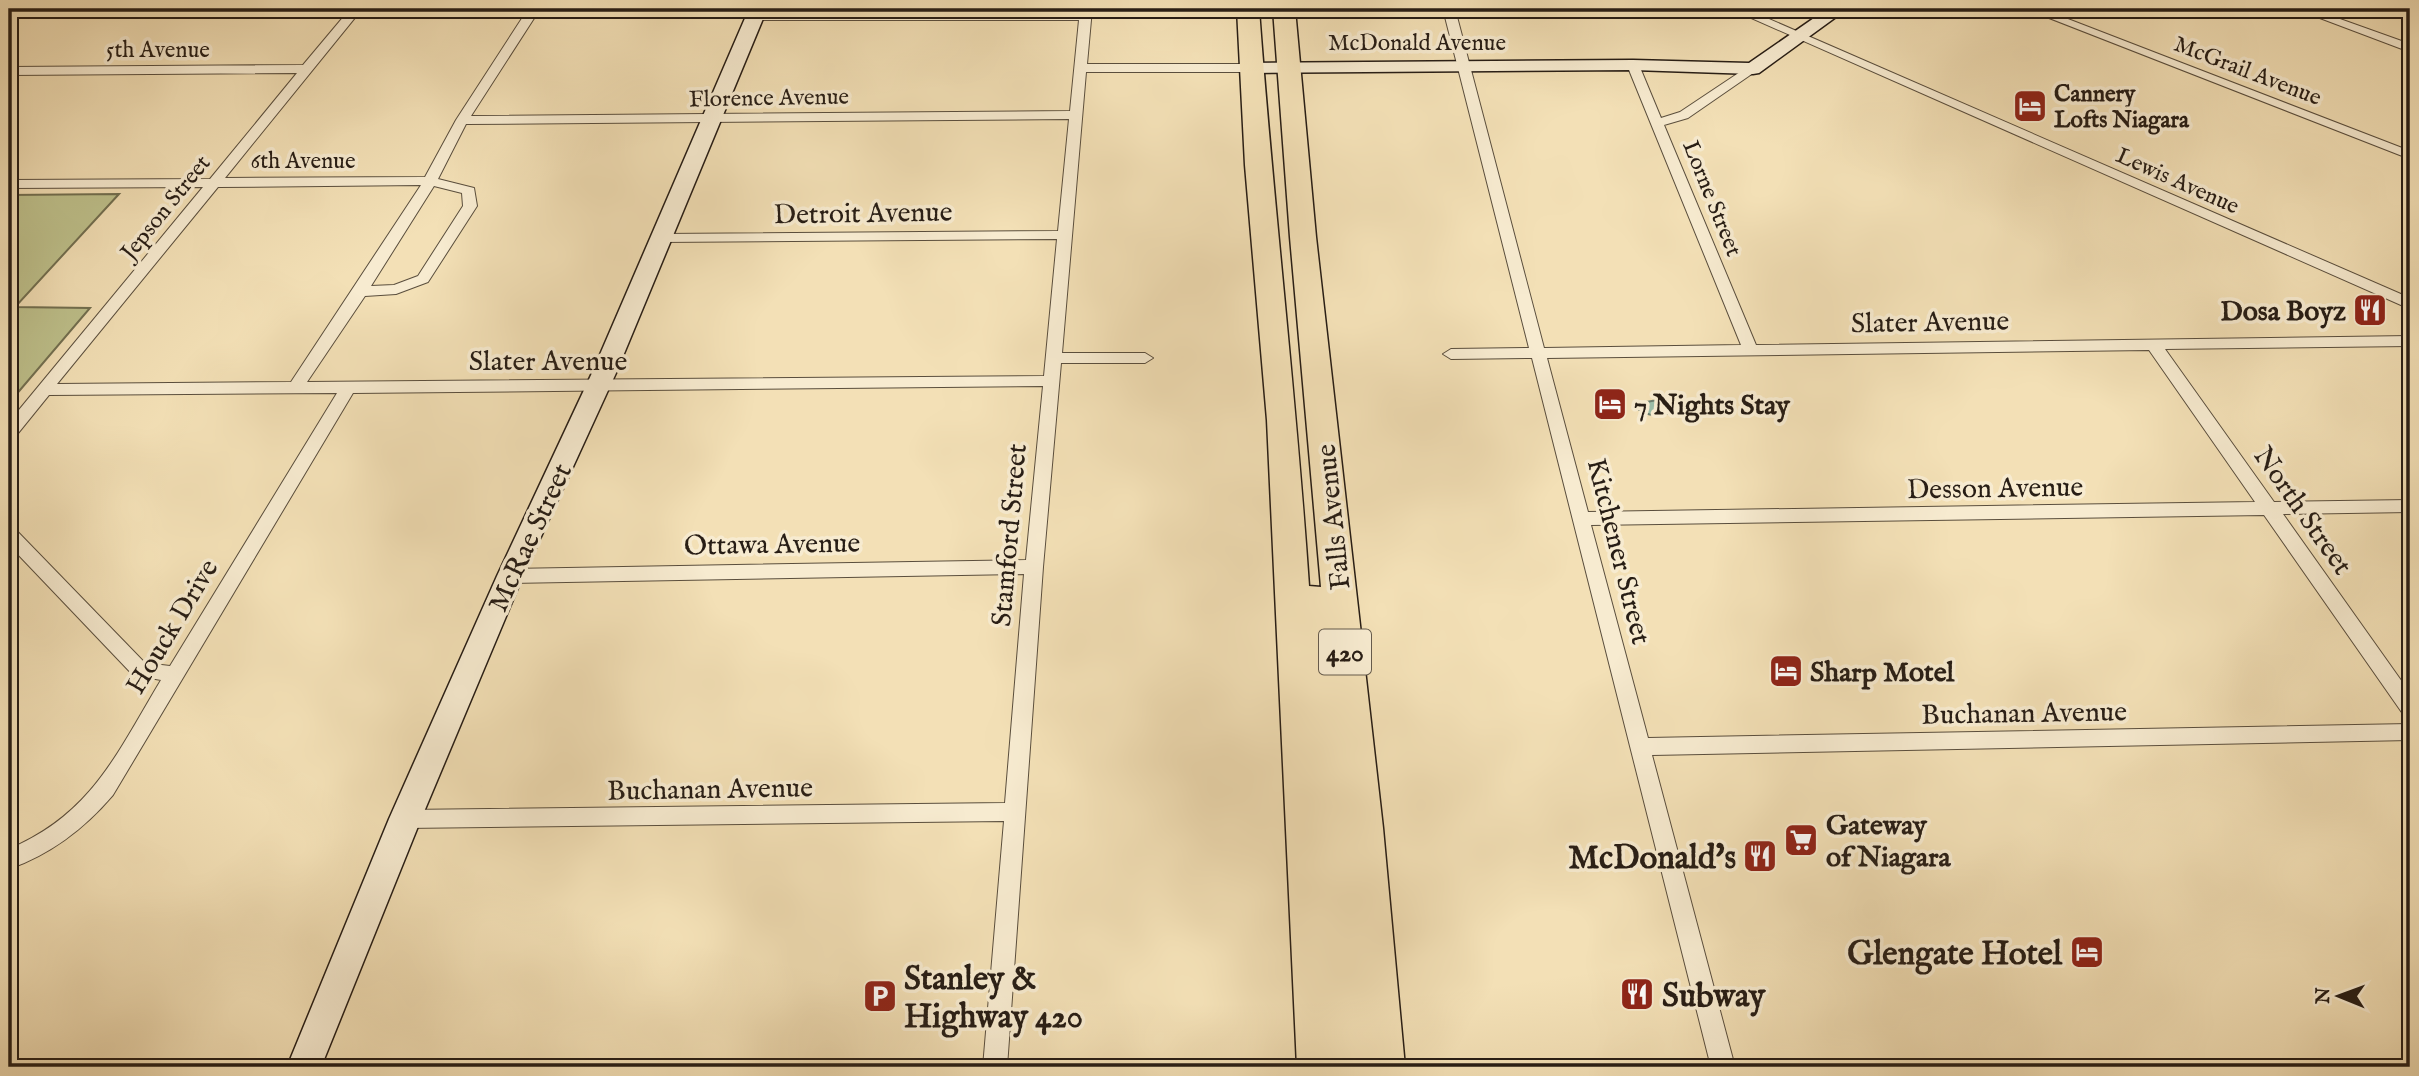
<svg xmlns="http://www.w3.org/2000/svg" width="2419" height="1076" font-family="'IM FELL English',serif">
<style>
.green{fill:#bec18c;stroke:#726f50;stroke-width:2}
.water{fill:#9cbea9;stroke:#6d7e6e;stroke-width:2}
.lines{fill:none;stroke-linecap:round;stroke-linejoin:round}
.street-casing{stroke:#5a4e3d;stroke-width:2}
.secondary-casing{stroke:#271d15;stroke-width:3}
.highway-casing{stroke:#271d15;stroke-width:3}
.street{fill:#f7ebd0;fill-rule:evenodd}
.secondary{fill:#f7ebd0;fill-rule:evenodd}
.highway{fill:#f3e0b6;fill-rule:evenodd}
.labels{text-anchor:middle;stroke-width:7;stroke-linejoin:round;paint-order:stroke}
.far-street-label{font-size:23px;fill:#271d15;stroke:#f7ebd0}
.far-poi-label{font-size:23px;font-weight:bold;fill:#271d15;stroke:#f7ebd0;text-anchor:start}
.shield{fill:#f7ebd0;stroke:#655b4d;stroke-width:2}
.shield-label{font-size:26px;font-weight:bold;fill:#271d15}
.street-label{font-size:28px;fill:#271d15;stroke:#f7ebd0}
.poi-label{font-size:28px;font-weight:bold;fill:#271d15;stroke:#f7ebd0;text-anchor:start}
.near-poi-label{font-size:33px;font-weight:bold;fill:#271d15;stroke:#f7ebd0;text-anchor:end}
</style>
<rect width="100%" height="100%" fill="#f3e0b6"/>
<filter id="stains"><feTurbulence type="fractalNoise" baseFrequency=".00286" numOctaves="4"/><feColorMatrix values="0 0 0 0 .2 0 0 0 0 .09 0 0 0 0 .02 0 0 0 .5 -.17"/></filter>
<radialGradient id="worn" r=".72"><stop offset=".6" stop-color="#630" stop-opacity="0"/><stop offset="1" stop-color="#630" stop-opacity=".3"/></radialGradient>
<!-- green -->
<path class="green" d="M119,194L15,307L90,308L9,403V195Z"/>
<!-- water -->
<path class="water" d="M1668,398L1675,407L1673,412C1660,416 1645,417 1636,407L1641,403Z"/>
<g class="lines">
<!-- street casing -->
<g class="street-casing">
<path id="street" d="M350,9H362L225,178L425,177L456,120L528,9H540L471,116L1070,111L1079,20H750V16L754,15L1080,13V9H1092L1087,64H1251L1257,68L1251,72H1086L1062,353H1145L1153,358L1145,363H1061L1043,567L1007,1067H983L1004,821L405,828L398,826L395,819L398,812L405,810L1005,803L1024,574L510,583L504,581L501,576L504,571L510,569L1026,560L1043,386L353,393L113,795C84,829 51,854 9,869V849C92,814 117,753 161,680L133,675L9,545V528L15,529L145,663L170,666L337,393L49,395L15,437L9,439V422L203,187L9,188V180L210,179L297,73L9,75V67L303,65ZM1069,119L1058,231L661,234L654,238L661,242L1057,239L1044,376L307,382L365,296L396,294L428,282L477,206L474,188L438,179L466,124ZM421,185L291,382L57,384L218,187ZM434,186L462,193L463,206L418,276L394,285L371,286Z
M1443,9H1455L1544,348L1741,345L1627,65L1633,61L1639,65L1661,118L1680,112L1749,66L1759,69L1688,118L1664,125L1756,345L2410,336V346L2165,349L2274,502L2410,500V512L2283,514L2410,693V716L2403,714L2264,515L1591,525L1648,738L2410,724V740L1652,755L1735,1067H1711L1532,358L1451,359L1443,354L1451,349L1529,348ZM2149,350L2255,502L1588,512L1547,358Z
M1731,9H1746L2410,298V309Z
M2026,9H2042L2410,151V159Z
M2296,9H2312L2410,44V52Z"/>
</g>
<!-- secondary casing -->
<g class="secondary-casing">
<path id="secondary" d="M749,9H767L616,373L523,576L421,819L321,1067H287L389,819L497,576L592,373Z
M1827,9H1847L1759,73L1753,74L1633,70L1251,73L1242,68L1251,63L1633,60L1749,63Z"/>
</g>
<!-- highway casing -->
<g class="highway-casing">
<path id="highway" d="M1237,9H1259C1273,202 1296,393 1309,586L1321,587L1290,237L1273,9H1295L1316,237L1383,828L1405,1067H1297L1267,420L1245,165Z"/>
</g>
<!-- street -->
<use href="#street" class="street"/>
<!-- secondary -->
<use href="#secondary" class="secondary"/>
<!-- highway -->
<use href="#highway" class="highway"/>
</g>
<!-- icons -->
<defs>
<g id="hotel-square" transform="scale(1.75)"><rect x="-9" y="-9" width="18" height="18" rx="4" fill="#8f2418" stroke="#f7ebd0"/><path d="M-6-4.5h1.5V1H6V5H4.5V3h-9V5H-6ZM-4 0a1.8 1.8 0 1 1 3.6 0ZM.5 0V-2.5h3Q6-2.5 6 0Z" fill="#fff"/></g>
<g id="restaurant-square" transform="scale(1.75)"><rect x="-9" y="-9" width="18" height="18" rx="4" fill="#8f2418" stroke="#f7ebd0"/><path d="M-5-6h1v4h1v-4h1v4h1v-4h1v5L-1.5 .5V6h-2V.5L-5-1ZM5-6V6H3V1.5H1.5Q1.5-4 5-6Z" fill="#fff"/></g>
<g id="supermarket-square" transform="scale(1.75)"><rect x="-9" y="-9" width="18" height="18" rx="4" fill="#8f2418" stroke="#f7ebd0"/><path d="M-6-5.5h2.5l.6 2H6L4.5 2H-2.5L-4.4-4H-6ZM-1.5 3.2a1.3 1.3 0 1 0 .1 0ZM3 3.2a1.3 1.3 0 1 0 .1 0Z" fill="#fff"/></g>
<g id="parking-square" transform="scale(1.75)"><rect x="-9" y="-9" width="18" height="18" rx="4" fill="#8f2418" stroke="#f7ebd0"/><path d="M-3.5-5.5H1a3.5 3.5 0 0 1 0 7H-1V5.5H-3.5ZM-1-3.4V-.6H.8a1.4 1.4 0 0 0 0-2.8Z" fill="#fff"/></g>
</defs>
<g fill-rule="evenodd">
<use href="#hotel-square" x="2030" y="106"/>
<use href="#restaurant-square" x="2370" y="310"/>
<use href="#hotel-square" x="1610" y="404"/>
<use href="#hotel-square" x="1786" y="671"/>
<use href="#supermarket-square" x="1801" y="840"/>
<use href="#restaurant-square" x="1760" y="856"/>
<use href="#hotel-square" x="2087" y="952"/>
<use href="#restaurant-square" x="1637" y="994"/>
<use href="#parking-square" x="880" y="996"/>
</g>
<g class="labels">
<!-- far-street labels -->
<g class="far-street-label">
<text x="1417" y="50">McDonald Avenue</text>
<text x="158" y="57">5th Avenue</text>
<text transform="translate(2248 70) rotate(21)" y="8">McGrail Avenue</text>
<text transform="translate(769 97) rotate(-1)" y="8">Florence Avenue</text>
<text x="303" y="168">6th Avenue</text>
<text transform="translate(2178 180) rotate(24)" y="8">Lewis Avenue</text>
<text transform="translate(1713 198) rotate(68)" y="8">Lorne Street</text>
<text transform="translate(165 207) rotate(-51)" y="8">Jepson Street</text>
</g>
<!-- far-poi labels -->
<g class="far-poi-label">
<text x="2054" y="101">Cannery<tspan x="2054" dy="26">Lofts Niagara</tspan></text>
</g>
<!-- shield labels -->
<rect class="shield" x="1319" y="629.5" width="52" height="45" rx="5"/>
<g class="shield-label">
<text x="1345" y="661">420</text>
</g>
<!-- street labels -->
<g class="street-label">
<text transform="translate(863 212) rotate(-1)" y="10">Detroit Avenue</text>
<text transform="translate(1930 321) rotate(-1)" y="10">Slater Avenue</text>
<text x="548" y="370">Slater Avenue</text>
<text transform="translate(1995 487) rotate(-1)" y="10">Desson Avenue</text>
<text transform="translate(2304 510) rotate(55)" y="10">North Street</text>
<text transform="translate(1332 517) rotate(-96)" y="10">Falls Avenue</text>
<text transform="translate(1008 535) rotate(-85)" y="10">Stamford Street</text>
<text transform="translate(529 537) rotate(-65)" y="10">McRae Street</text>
<text transform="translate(772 543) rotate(-1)" y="10">Ottawa Avenue</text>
<text transform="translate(1620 551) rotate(76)" y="10">Kitchener Street</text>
<text transform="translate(171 626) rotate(-59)" y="10">Houck Drive</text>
<text transform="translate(2024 712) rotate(-1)" y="10">Buchanan Avenue</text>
<text transform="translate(710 788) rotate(-1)" y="10">Buchanan Avenue</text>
</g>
<!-- poi labels -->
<g class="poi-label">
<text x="2346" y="320" text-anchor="end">Dosa Boyz</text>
<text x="1634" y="414">7 Nights Stay</text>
<text x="1810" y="681">Sharp Motel</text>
<text x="1826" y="834">Gateway<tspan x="1826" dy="32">of Niagara</tspan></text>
</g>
<!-- near-poi labels -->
<g class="near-poi-label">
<text x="1736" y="868">McDonald's</text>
<text x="2062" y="964">Glengate Hotel</text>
<text x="904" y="989" text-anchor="start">Stanley &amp;<tspan x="904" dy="38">Highway 420</tspan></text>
<text x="1662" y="1006" text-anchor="start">Subway</text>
</g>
</g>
<!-- margin -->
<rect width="2419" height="1076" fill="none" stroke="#f3e0b6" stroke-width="35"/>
<rect x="10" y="10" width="2398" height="1055" fill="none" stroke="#271d15" stroke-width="3.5"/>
<rect x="18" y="18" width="2384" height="1041" fill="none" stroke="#271d15" stroke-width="2"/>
<!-- north arrow -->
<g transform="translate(2339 996) rotate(271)" stroke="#f7ebd0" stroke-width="5" paint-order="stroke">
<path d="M0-5L12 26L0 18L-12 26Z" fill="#271d15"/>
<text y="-10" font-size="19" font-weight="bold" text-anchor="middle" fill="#271d15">N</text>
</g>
<rect width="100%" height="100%" filter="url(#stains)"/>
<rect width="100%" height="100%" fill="url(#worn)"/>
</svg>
